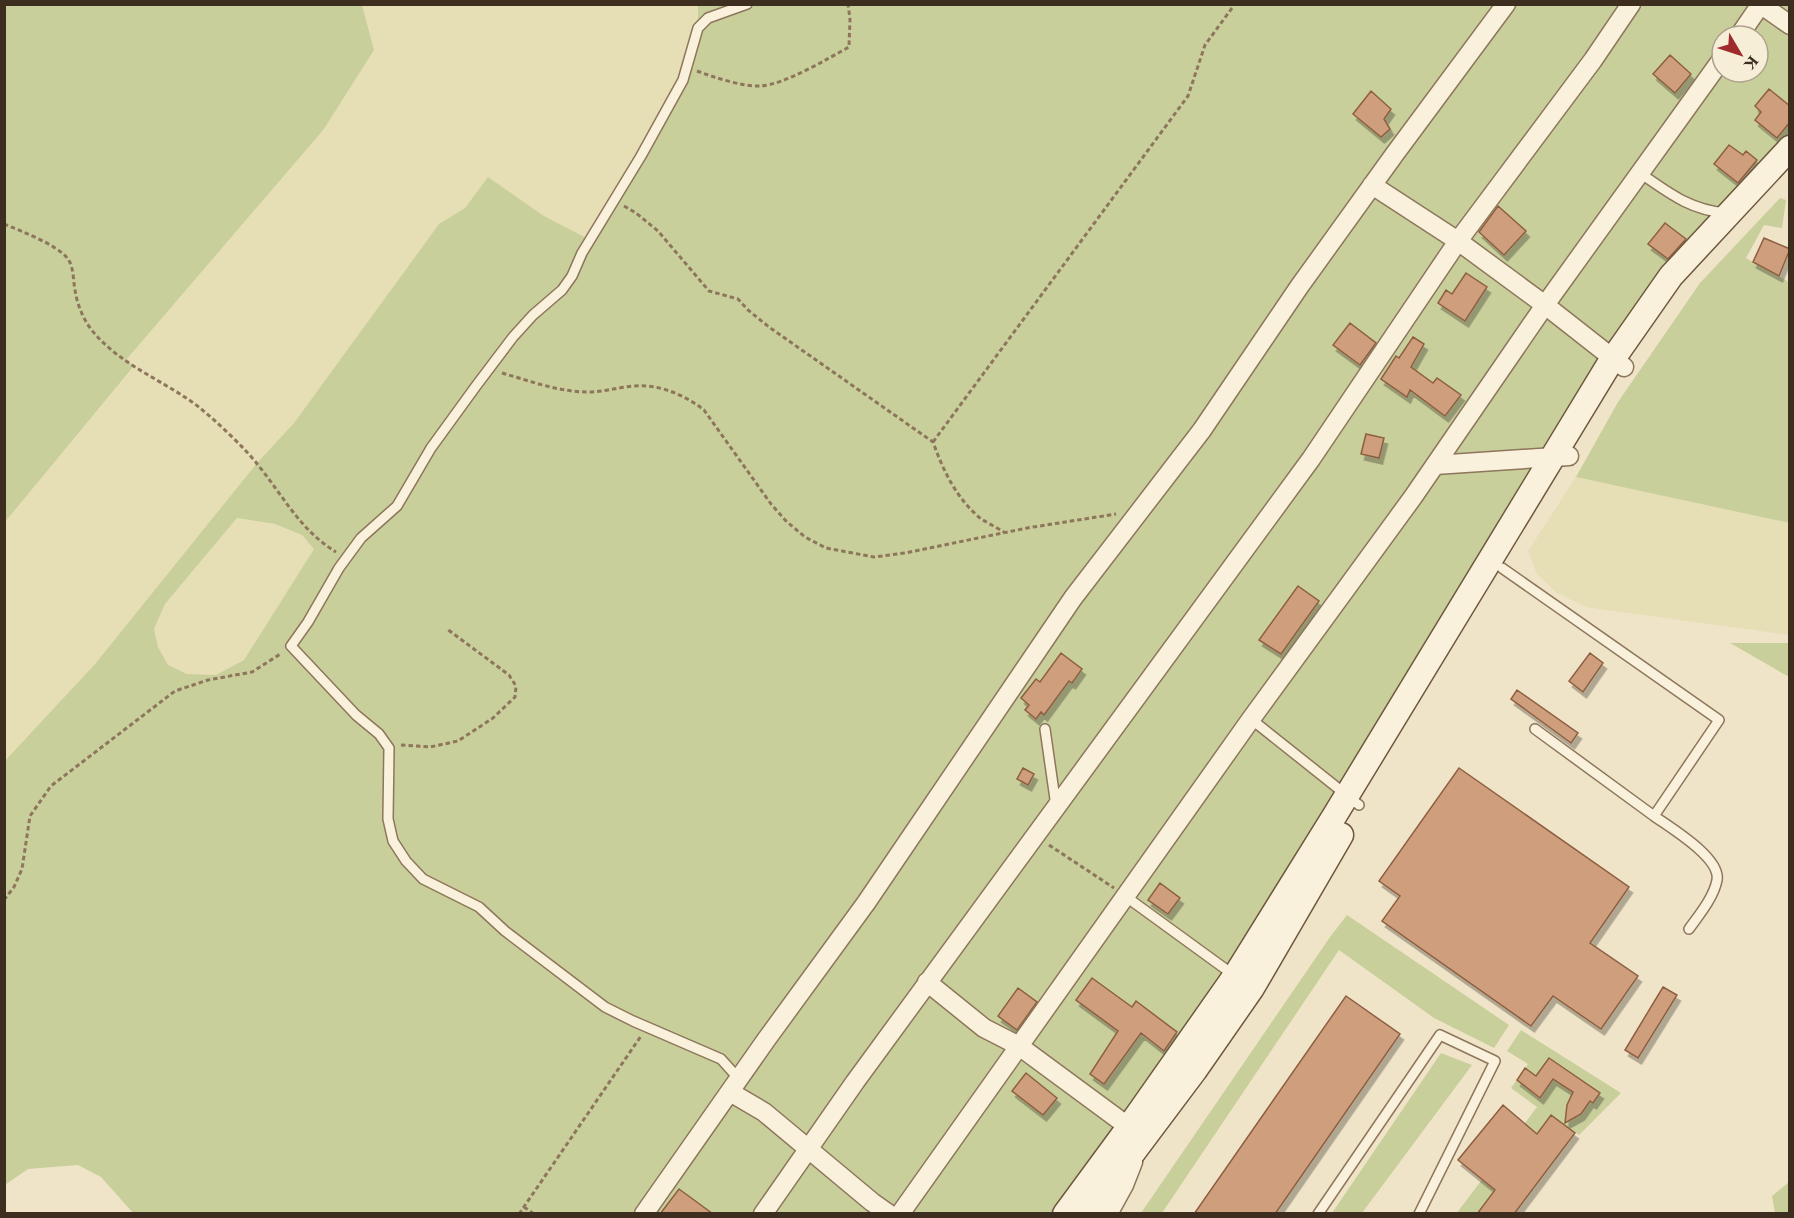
<svg xmlns="http://www.w3.org/2000/svg" width="1794" height="1218" font-family="'Times New Roman',serif">
<style>
.farmland{fill:#e6deb5}
.green{fill:#c9cf9b;fill-rule:evenodd}
.building{fill:#cf9f7d;stroke:#8d5f41;stroke-width:1.5;filter:url(#shadow)}
.lines{fill:none;stroke-linecap:round;stroke-linejoin:round}
.service-casing{stroke:#8d765c;stroke-width:12}
.minor-casing{stroke:#8d765c;stroke-width:21}
.secondary-casing{stroke:#6f573f;stroke-width:27}
.path{stroke:#8d765c;stroke-width:3;stroke-dasharray:4.5 3;stroke-linecap:butt}
.service{stroke:#faf1dc;stroke-width:9}
.minor{stroke:#faf1dc;stroke-width:18}
.secondary{stroke:#faf1dc;stroke-width:24}
</style>
<defs>
<filter id="shadow"><feDropShadow dx="3.5" dy="6" stdDeviation="0" flood-color="#0004"/></filter>
</defs>
<rect width="100%" height="100%" fill="#f0e4c8"/>
<!-- farmland -->
<path class="farmland" d="M362,5H698V28L683,80L590,240L544,216L488,177L465,208L439,224L294,423L257,463L95,664L5,762V522L134,367L126,360L324,129L374,50Z
M1576,477L1789,523V635L1585,607L1557,593L1537,574L1528,551Z
M237,518L275,524L302,535L314,549L244,660L216,675L187,674L168,665L158,647L154,629L165,604Z"/>
<!-- green -->
<path class="green" d="M5,4L362,5L374,50L324,129L126,360L134,366L5,522Z
M698,5H1789V137L1675,260L1271,904L1065,1213L134,1214L101,1177L78,1165L28,1169L5,1185L4,762L95,664L257,463L294,423L439,224L465,208L488,177L544,216L590,240L667,110L698,28ZM1722,36H1758V72H1722ZM237,518L275,524L302,535L314,549L244,660L216,675L187,674L168,665L158,647L154,629L165,604Z
M1780,198L1786,200L1782,228L1764,225L1746,258L1789,282V523L1576,477L1618,402L1700,283Z
M1730,643H1789V677Z
M1347,915L1509,1025L1494,1048L1434,1018L1339,950L1162,1213H1141L1330,937Z
M1521,1030L1621,1093L1579,1135L1551,1116L1477,1213L1456,1214L1537,1107L1511,1088L1528,1064L1507,1051Z
M1441,1053L1472,1065L1362,1213H1332Z
M1789,1182V1213H1775L1772,1196Z"/>
<!-- building -->
<path class="building" d="M1670,55L1691,74L1675,93L1653,74Z
M1769,89L1790,106V122L1777,138L1755,120L1761,112L1755,106Z
M1371,91L1391,109L1384,119L1390,129L1381,137L1353,114Z
M1729,145L1743,155L1746,151L1757,160L1738,183L1714,164Z
M1498,206L1526,231L1504,255L1479,232Z
M1665,223L1686,239L1668,259L1648,244Z
M1764,238L1790,249L1779,276L1753,262Z
M1466,273L1487,287L1465,321L1438,303L1446,290L1452,294Z
M1350,323L1376,343L1360,365L1333,345Z
M1413,337L1424,344L1411,367L1433,383L1437,378L1461,395L1445,416L1410,390L1407,397L1381,379L1396,356L1399,358Z
M1366,434L1384,438L1379,458L1361,454Z
M1298,586L1319,601L1281,654L1259,640Z
M1061,653L1082,669L1072,683L1069,681L1044,715L1041,712L1036,719L1025,710L1029,705L1021,698L1036,679L1040,682Z
M1590,653L1603,663L1583,692L1569,681Z
M1517,690L1578,733L1571,743L1511,699Z
M1023,768L1034,774L1028,785L1017,779Z
M1459,768L1629,887L1590,943L1638,976L1601,1029L1553,996L1531,1026L1382,921L1400,896L1379,881Z
M1160,883L1180,898L1168,914L1148,900Z
M1092,978L1132,1007L1136,1001L1177,1032L1164,1051L1141,1033L1104,1084L1090,1074L1118,1031L1076,1000Z
M1663,987L1677,995L1638,1058L1625,1050Z
M1018,988L1037,1002L1017,1030L998,1016Z
M1346,996L1400,1034L1275,1214H1194Z
M1549,1058L1600,1093L1593,1103L1590,1101L1581,1114L1565,1123L1567,1105L1573,1092L1553,1079L1540,1098L1517,1080L1525,1068L1536,1076Z
M1026,1073L1057,1098L1043,1115L1012,1091Z
M1503,1105L1537,1134L1551,1115L1575,1133L1514,1214H1477L1495,1190L1458,1160Z
M679,1189L713,1214H660Z"/>
<g class="lines">
<!-- service casing -->
<g class="service-casing">
<path id="service" d="M1640,173C1669,193 1690,210 1726,213
M1502,568L1719,720L1654,816C1671,828 1721,858 1717,880C1714,897 1699,915 1689,929
M1251,719L1359,805
M1045,729L1056,806
M1535,729L1654,816
M1125,896L1235,976
M739,1079L721,1059L633,1021L605,1007L505,931L479,907L423,879L406,861L393,841L388,819L389,748L379,734L356,715L291,646L308,622L339,568L361,538L397,506L431,448L476,386L513,337L533,315L562,290L572,276L582,253L641,156L683,80L698,28L708,18L747,4
M1318,1214L1440,1035L1495,1061L1419,1214"/>
</g>
<!-- minor casing -->
<g class="minor-casing">
<path id="minor" d="M1760,4L1790,25
M1739,36L1761,4
M1372,185L1458,241L1545,305L1624,367
M1435,465L1569,456
M927,982L984,1028L1019,1046L1137,1133
M730,1092L764,1112L872,1202L889,1214
M644,1214L766,1040L866,903L1073,598L1202,430L1299,287L1394,155L1506,4
M763,1214L855,1082L1311,459L1458,241L1593,60L1631,4
M900,1214L1251,719L1413,497L1545,305L1722,59
M1108,1214L1124,1185L1133,1162"/>
</g>
<!-- secondary casing -->
<g class="secondary-casing">
<path id="secondary" d="M1065,1214L1129,1127L1235,976L1335,815L1608,366L1671,276L1790,148
M1087,1214L1195,1070L1252,988L1341,835"/>
</g>
<!-- path -->
<path class="path" d="M697,71C713,77 743,87 760,86C784,85 827,59 849,47L850,19L848,4
M624,206L636,213L658,231L709,291L738,299L748,310L769,327L933,442C943,470 956,498 980,518C987,523 996,527 1004,532
M4,224C21,231 58,245 68,259C74,268 73,280 75,290C77,305 85,324 96,335C124,367 167,382 200,408C217,422 245,448 258,465C284,497 300,530 336,552
M502,373C530,381 559,392 588,392C604,392 619,387 635,386C659,384 685,395 704,410L771,504L786,521L805,537L826,548L874,557L905,553L1027,528L1116,514
M933,442L1188,96L1205,45L1232,8
M401,745L430,747L458,741L493,718L515,697L516,686L509,675L447,629
M1049,845L1114,888
M4,900L14,887L22,869L30,816L51,786L175,691L208,680L252,672L282,653
M524,1207L534,1214
M519,1214L641,1036"/>
<!-- service -->
<use href="#service" class="service"/>
<!-- minor -->
<use href="#minor" class="minor"/>
<!-- secondary -->
<use href="#secondary" class="secondary"/>
</g>
<!-- border -->
<rect width="1794" height="1218" fill="none" stroke="#3d2e20" stroke-width="12"/>
<!-- north arrow -->
<g transform="translate(1740 54) rotate(129)"><circle r="28" fill="#f7eed8" stroke="#ada18e" stroke-width="1.5"/>
<path d="M0-4.5L10 22L0 15L-10 22Z" fill="#9e2a2b"/>
<text y="-9" font-size="16" font-weight="bold" text-anchor="middle" fill="#3d2e20">K</text>
</g>
</svg>
